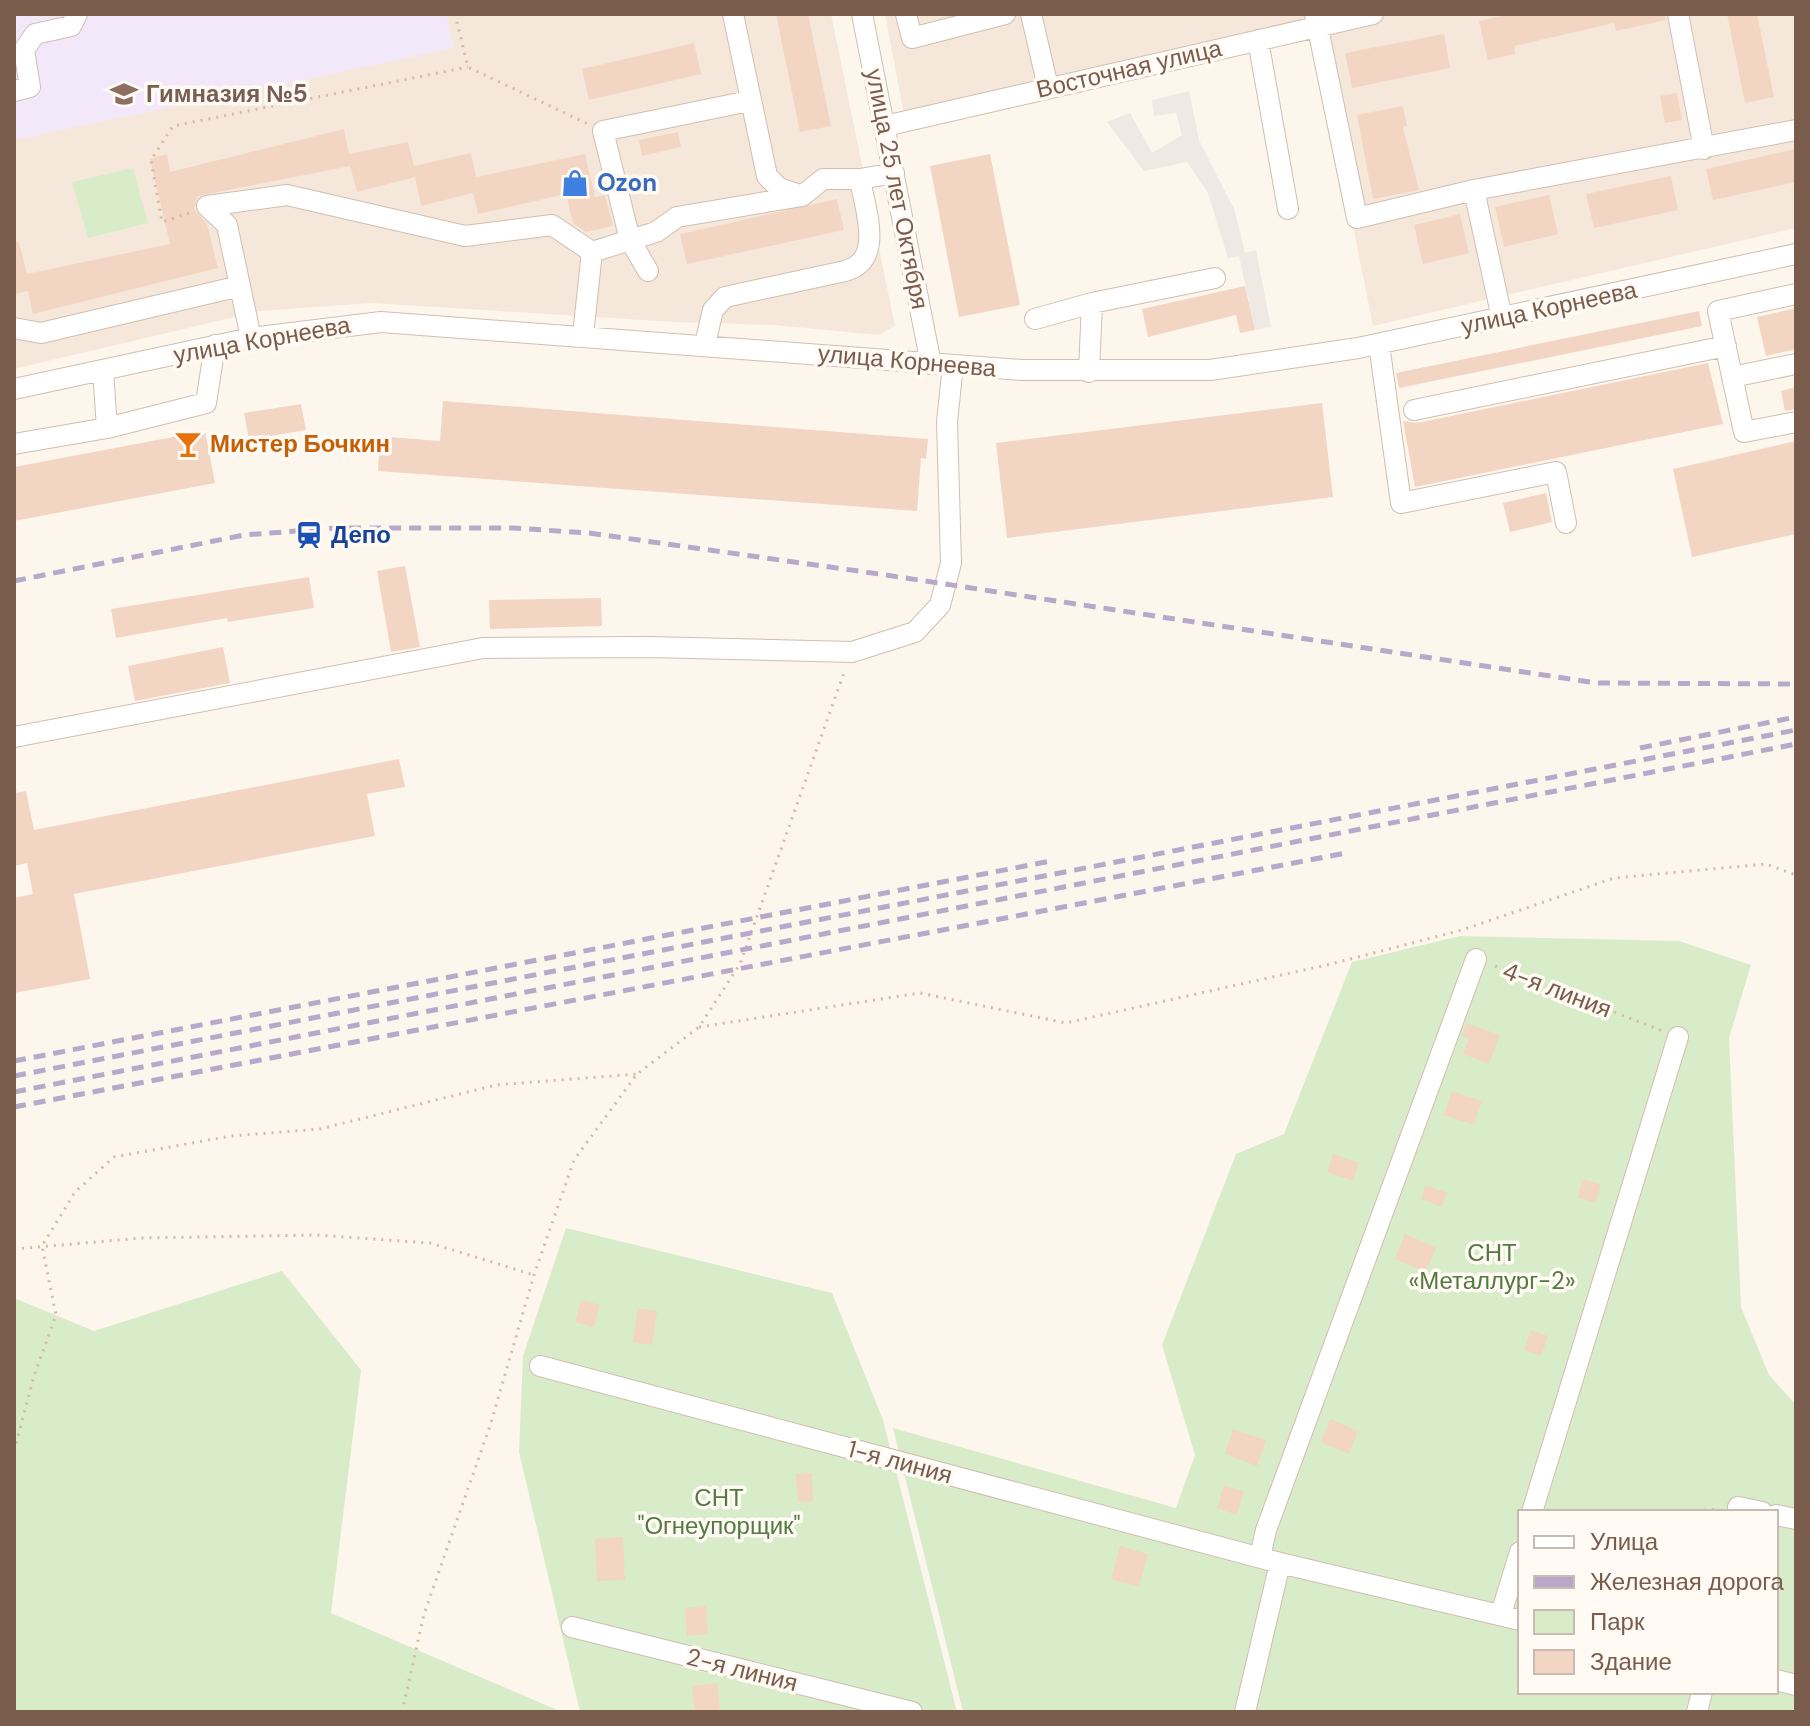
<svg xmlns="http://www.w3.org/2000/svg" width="1810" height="1726" font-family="'DM Sans',sans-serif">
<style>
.residential{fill:#f5e8da}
.industrial{fill:#efe9e4}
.education{fill:#f3e8fa}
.green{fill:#d8ecc9;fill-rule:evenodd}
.building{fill:#f3d5c3}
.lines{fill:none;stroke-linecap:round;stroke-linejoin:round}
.minor-casing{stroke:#d1beb0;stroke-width:22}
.path{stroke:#d9b8a5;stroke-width:3;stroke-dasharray:2 6;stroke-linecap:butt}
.minor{stroke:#fff;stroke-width:20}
.rail{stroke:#b9a8c9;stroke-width:5;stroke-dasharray:12 8;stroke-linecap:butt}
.labels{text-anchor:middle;stroke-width:7;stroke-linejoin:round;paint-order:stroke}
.street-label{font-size:24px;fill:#7a5c4d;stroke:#fffaf3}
.education-label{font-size:24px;font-weight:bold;fill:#785e54;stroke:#fffaf3;text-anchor:start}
.shop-label{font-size:24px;font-weight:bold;fill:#366cbe;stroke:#fffaf3;text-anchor:start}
.food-label{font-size:24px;font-weight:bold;fill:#c56008;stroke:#fffaf3;text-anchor:start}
.transit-label{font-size:24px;font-weight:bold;fill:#164399;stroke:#fffaf3;text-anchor:start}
.park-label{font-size:24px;fill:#537a41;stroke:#fffaf3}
</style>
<rect width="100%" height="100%" fill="#fdf6ec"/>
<!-- residential -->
<path class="residential" d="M14,14H831L895,326L879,335L774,325L675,322L372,303L260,311L14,369Z
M885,14H1796V228L1373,326L1312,23L904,114Z"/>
<!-- industrial -->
<path class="industrial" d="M1189,91L1199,140L1234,209L1245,253L1256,250L1271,327L1255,330L1239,256L1228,258L1208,193L1187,162L1144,171L1107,122L1130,113L1152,153L1182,135L1176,113L1154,116L1152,100Z"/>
<!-- education -->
<path class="education" d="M14,14H446L454,48L14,140Z"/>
<!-- green -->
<path class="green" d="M133,168L148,223L88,238L72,182Z
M1460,936L1679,941L1751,965L1729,1038L1741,1307L1769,1375L1796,1405V1712H963L893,1428L1176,1508L1195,1455L1162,1345L1236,1154L1284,1134L1352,962ZM1520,1512H1776V1692H1520Z
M566,1228L832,1293L883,1420L957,1712H580L519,1452L523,1356Z
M282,1271L361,1370L331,1613L562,1712H14V1298L94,1331Z"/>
<!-- building -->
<path class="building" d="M776,14H808L831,126L800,132Z
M1511,14H1665L1666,20L1616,31L1614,23L1514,46L1515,54L1488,60L1479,21Z
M1727,14H1757L1774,97L1745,103Z
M1444,34L1450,68L1352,88L1345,53Z
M694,43L701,74L589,100L582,69Z
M1677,93L1682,120L1665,123L1660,96Z
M1403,106L1407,126L1403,127L1419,190L1373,199L1357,115Z
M344,129L349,154L408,142L414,166L471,153L476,177L585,154L595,197L605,195L613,226L586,232L573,223L566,194L478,214L473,193L421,206L415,177L357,192L350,166L198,196L194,209L207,224L218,268L33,314L28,291L14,294V242H19L27,274L170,244L150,159L167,154L170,172Z
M678,132L681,147L642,156L639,140Z
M1796,149V182L1713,200L1706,169Z
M990,154L1020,305L959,317L930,166Z
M1671,176L1678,210L1594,228L1586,194Z
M1549,195L1558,234L1504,247L1495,207Z
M837,199L844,230L687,264L680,234Z
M1460,214L1469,253L1423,264L1414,225Z
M1245,286L1255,330L1240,333L1236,315L1148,337L1142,309Z
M1796,308V349L1766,356L1757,317Z
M1699,311L1702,326L1399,388L1396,373Z
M1708,363L1723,424L1415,487L1403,421L1417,423Z
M1796,387V409L1785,411L1781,391Z
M443,401L928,439L926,459L921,458L917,511L378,471L379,452H389L390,437L440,441Z
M1322,403L1333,497L1007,538L996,443Z
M301,404L306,430L249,440L244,413Z
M205,431L215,483L14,521V467Z
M1796,441V534L1692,557L1673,469Z
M1546,493L1552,522L1510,532L1503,503Z
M405,566L420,647L391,652L377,571Z
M309,577L314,608L228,622L227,618L116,638L111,609Z
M601,598L602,626L490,629L489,600Z
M223,647L230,683L135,701L128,666Z
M399,759L405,787L367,794L375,836L74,894L90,979L14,993V898L33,894L27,863L14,866V793L26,791L34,830Z
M1466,1023L1500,1035L1489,1064L1463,1054L1469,1039L1462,1036Z
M1452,1091L1482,1101L1474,1125L1444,1115Z
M1333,1154L1359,1163L1353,1181L1327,1172Z
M1582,1179L1601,1184L1596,1203L1578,1198Z
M1426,1185L1447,1193L1442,1207L1421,1199Z
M1405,1234L1436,1247L1426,1272L1395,1259Z
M581,1300L600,1305L594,1327L575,1322Z
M638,1308L657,1311L652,1345L633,1342Z
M1531,1330L1548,1336L1541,1356L1524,1350Z
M1330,1419L1358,1431L1349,1454L1321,1442Z
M1233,1429L1266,1440L1257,1466L1225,1454Z
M812,1473L813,1501L798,1502L796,1474Z
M1224,1485L1244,1492L1237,1515L1217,1508Z
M623,1537L625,1580L597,1581L595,1539Z
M1120,1546L1148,1554L1139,1587L1111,1579Z
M706,1606L708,1634L687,1636L685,1608Z
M717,1683L720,1711L695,1712L692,1686Z"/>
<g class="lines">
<!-- minor casing -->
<g class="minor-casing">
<path id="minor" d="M733,14L767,176L779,188L802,196L823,179H860
M862,14L931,364
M906,14L912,38L1005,14
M1031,14L1048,87
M1315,14L1357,218L1474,190L1796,130
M1678,14L1704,149
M1258,40L1288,209
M14,91L30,87L24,50L35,34L71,26L77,14
M749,101L603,131L630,240L656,232L677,217L802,196
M885,126L1373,14
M1474,190L1502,318
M207,206L287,195L465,236L552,225L592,252L583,335
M207,206L227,225L251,338
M592,252L630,240L648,271
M1796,294L1718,311L1744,432L1796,422
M1035,319L1092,303
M14,328L41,333L240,286
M705,344L713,310L725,297L845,271C885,260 865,210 860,179L894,173
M1379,344L1401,503L1556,472L1566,523
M103,370L107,428L206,403L215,345
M1089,372L1092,303L1215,278
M1732,377L1796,364
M14,389L251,338L381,322L1022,370H1210L1358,348L1796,254
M1414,410L1726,346
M14,444L107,428
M14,737L483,648L649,647L852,652L915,632L940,605L951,563L947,422L953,365
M540,1366L1280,1563L1520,1620
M1738,1507L1762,1512
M1532,1512L1678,1037
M1776,1515L1796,1519
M1260,1557L1266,1530L1476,959
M1501,1614L1520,1552
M572,1627L912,1712
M1776,1680L1796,1685
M1245,1712L1280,1563
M1697,1712L1702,1692"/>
</g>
<!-- path -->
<path class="path" d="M455,14L468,67L588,124
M189,213L162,222L151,160L173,126L468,67
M1495,966L1663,1031
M699,1027L920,993L1066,1023L1331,964L1462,930L1614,878L1766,864L1796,875
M14,1249L142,1238L316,1235L430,1243L534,1275
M14,1451L34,1376L56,1315L42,1246L75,1192L114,1157L231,1136L320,1129L496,1085L637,1074
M1680,1512L1719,1509
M402,1712L424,1614L490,1426L534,1275L574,1160L637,1074L699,1027L740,964L845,670"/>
<!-- minor -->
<use href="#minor" class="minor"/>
<!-- rail -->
<path class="rail" d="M14,581L244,535L337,528H513L589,533L879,574L1596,683L1796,684
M1640,748L1796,717
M14,1061L1051,861
M14,1076L1796,730
M14,1092L1796,744
M14,1107L1346,853"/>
</g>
<!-- icons -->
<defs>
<g id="school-bare" transform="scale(2.16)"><path d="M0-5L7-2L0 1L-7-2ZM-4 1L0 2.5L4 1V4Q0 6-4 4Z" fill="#8d6e63" stroke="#fffaf3" stroke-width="2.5" paint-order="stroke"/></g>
<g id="shop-bare" transform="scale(2.16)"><path d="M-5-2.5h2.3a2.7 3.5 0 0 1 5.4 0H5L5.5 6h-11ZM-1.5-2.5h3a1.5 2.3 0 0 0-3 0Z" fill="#3f7fe0" stroke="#fffaf3" stroke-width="2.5" paint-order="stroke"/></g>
<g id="bar-bare" transform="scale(2.16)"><path d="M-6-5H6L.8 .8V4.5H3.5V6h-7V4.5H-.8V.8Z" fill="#e8710a" stroke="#fffaf3" stroke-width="2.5" paint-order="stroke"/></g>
<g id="station-bare" transform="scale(2.16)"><path d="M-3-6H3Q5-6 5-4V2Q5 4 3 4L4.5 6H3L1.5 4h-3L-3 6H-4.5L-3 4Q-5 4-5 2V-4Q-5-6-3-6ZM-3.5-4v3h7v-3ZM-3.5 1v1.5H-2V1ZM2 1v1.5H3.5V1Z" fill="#1a4fb4" stroke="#fffaf3" stroke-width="2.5" paint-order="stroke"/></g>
</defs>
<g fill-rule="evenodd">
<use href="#school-bare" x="124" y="94"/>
<use href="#shop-bare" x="575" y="183"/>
<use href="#bar-bare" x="188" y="444"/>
<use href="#station-bare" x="309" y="535"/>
</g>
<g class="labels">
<!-- street labels -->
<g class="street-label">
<text transform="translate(1129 69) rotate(-13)" y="8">Восточная улица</text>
<text transform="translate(897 189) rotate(79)" y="8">улица 25 лет Октября</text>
<text transform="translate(1549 308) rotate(-12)" y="8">улица Корнеева</text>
<text transform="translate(262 340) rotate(-10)" y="8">улица Корнеева</text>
<text transform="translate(907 361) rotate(5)" y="8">улица Корнеева</text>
<text transform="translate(1557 990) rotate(21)" y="8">4-я линия</text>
<text transform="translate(900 1462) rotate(15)" y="8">1-я линия</text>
<text transform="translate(742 1670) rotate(14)" y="8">2-я линия</text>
</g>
<!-- education labels -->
<g class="education-label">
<text x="146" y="102">Гимназия №5</text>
</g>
<!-- shop labels -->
<g class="shop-label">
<text x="597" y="191">Ozon</text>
</g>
<!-- food labels -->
<g class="food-label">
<text x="210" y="452">Мистер Бочкин</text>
</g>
<!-- transit labels -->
<g class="transit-label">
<text x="331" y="543">Депо</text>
</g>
<!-- park labels -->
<g class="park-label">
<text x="1492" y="1261">СНТ<tspan x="1492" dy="28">«Металлург-2»</tspan></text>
<text x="719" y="1506">СНТ<tspan x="719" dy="28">"Огнеупорщик"</tspan></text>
</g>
</g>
<!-- border -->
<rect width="1810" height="1726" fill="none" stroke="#7a5c4d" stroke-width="32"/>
<!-- legend -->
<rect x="1518" y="1510" width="260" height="184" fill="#fffaf3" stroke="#cabbb1" stroke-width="2"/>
<rect x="1534" y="1536" width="40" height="12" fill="#ffffff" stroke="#cabbb1" stroke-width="2"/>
<text x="1590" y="1550" font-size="24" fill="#7a5c4d">Улица</text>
<rect x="1534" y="1576" width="40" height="12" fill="#b9a8c9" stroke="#cabbb1" stroke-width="2"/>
<text x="1590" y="1590" font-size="24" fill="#7a5c4d">Железная дорога</text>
<rect x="1534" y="1610" width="40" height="24" fill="#d8ecc9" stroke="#cabbb1" stroke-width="2"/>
<text x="1590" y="1630" font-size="24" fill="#7a5c4d">Парк</text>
<rect x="1534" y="1650" width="40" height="24" fill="#f3d5c3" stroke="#cabbb1" stroke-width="2"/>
<text x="1590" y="1670" font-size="24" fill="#7a5c4d">Здание</text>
</svg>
